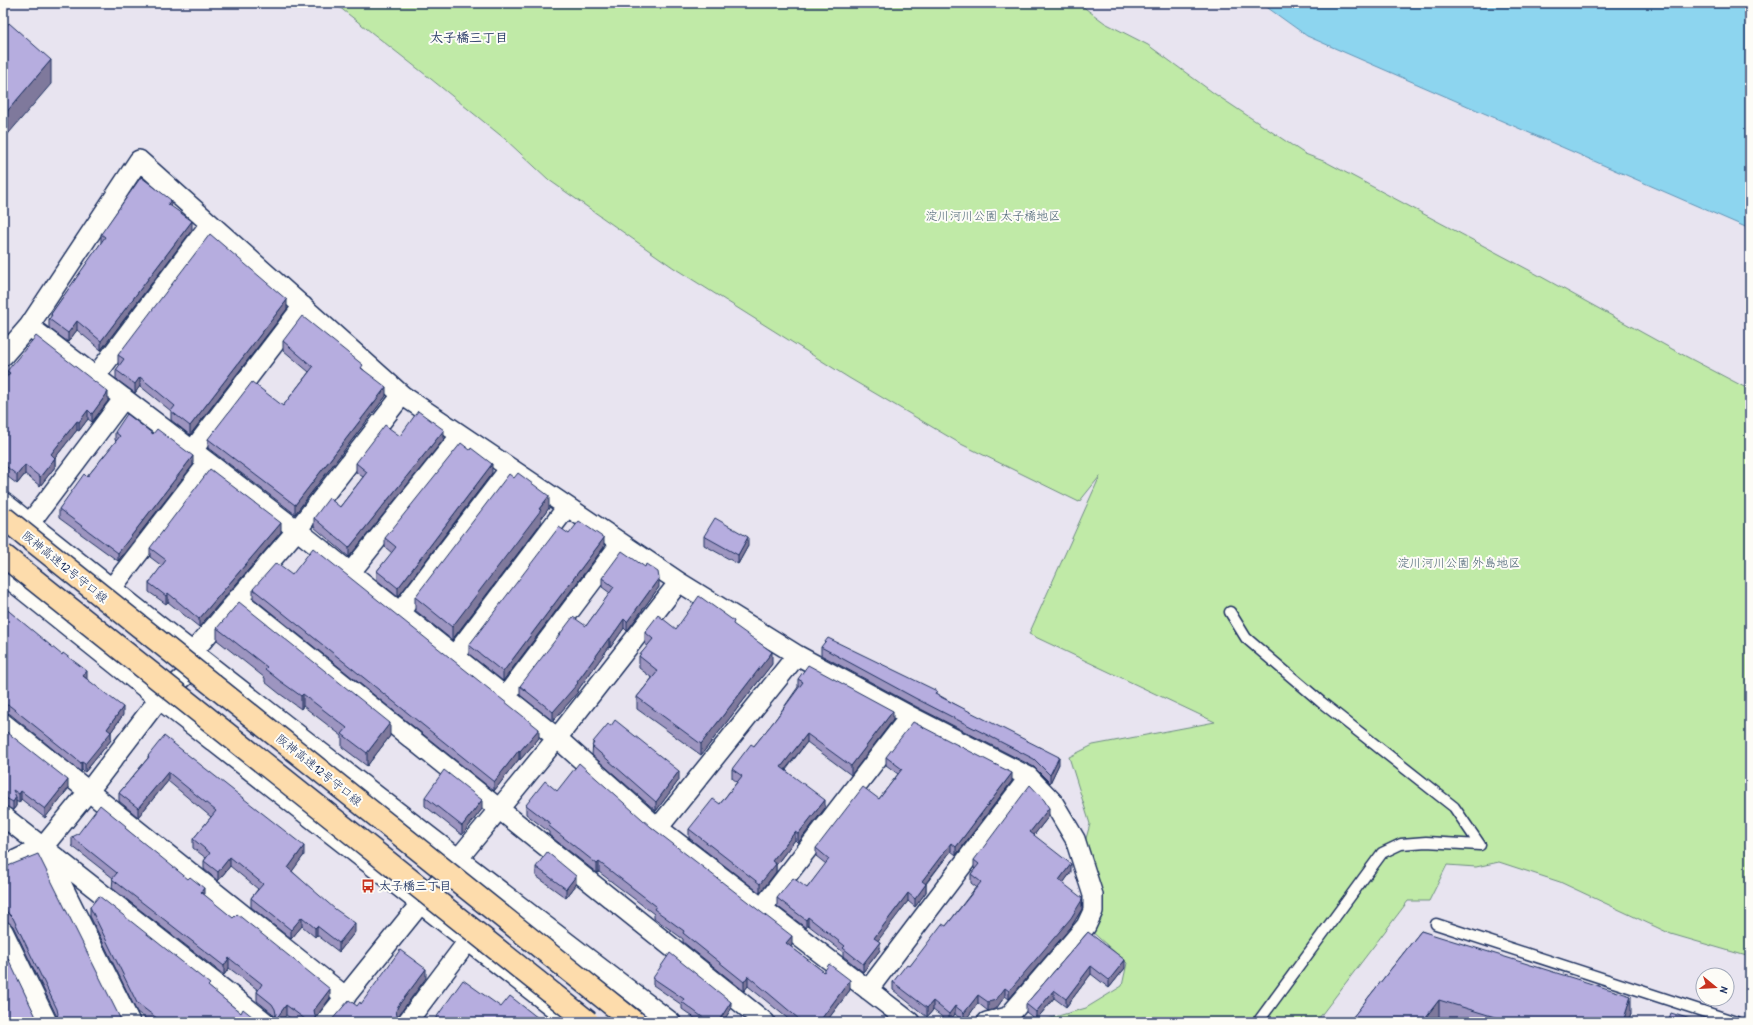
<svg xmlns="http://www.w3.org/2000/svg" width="1753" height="1025" font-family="'Patrick Hand','Klee One',sans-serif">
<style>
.green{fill:#c0eaa7;stroke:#6e8c82}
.water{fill:#8dd5ef;stroke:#5f93b5}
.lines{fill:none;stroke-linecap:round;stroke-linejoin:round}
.lane-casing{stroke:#1b2f5e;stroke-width:13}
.street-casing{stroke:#1b2f5e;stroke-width:22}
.lane{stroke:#fdfcf7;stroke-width:10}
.street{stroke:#fdfcf7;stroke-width:19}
.highway-bridge-casing{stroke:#1b2f5e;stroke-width:25;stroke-linecap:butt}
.highway-bridge{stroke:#fddcac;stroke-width:22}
.wall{fill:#9d95c0;stroke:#1b2f5e}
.shaded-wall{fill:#7f799c;stroke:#1b2f5e}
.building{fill:#b6addf;stroke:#1b2f5e}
.labels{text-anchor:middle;stroke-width:4;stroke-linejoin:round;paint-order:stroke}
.park-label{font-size:12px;fill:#445e70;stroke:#fdfcf7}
.street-label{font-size:12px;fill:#1b2f5e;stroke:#fdfcf7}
.poi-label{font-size:12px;font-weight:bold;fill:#1b2f5e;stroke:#fdfcf7;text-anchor:start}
.neighbourhood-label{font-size:13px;font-weight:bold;fill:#1b2f5e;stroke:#fdfcf7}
</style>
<rect width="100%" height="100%" fill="#e8e4f0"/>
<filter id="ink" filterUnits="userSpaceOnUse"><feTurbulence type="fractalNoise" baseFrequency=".025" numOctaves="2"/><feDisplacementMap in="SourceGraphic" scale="8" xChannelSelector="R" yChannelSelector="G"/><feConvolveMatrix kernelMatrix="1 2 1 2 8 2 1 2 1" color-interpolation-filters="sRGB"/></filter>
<g filter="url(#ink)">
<!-- green -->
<path class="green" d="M334,3H1078L1105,23L1148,45L1215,94L1305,154L1326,162L1529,270L1672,349L1750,390V957L1671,934L1560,882L1499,862L1476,867L1447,865L1429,901H1408L1316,1022H1037L1086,1008L1122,986L1127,963L1090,930L1084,846L1090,824L1069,757L1093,745L1215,722L1029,634L1100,476L1079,502L961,444L849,378L674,268L549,180L505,139L431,79Z"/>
<!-- water -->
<path class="water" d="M1261,3H1750V229L1307,36Z"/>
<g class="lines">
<!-- lane casing -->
<g class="lane-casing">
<path id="lane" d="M1230,612L1246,638L1321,702L1454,807L1480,845
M1436,924L1736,1022
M1258,1022L1382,853L1401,844L1426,842L1480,845"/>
</g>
<!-- street casing -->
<g class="street-casing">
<path id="street" d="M29,326L297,530L557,738L658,828L910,1022
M3,356L29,326L139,160L402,395L679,582L797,655L910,716L1029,777L1053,802L1075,839L1093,895V911L1086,926L1008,1017L987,1022
M95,377L210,224
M192,451L303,306
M3,502C223,678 447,851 671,1022
M30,523L124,398
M350,573L461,435
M3,574L159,699L554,1008L569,1022
M111,589L208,463
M237,599L765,1022
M400,612L510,468
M192,653L297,530L402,395
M454,656L567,507
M505,697L621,543
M3,723L346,997
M3,816L265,1022
M658,828L797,655
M45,851L130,1022
M3,866L43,847L88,792L159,699L202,661
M762,908L910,716
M3,931L47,1022
M868,990L1029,777
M325,1022L420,904L458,859L557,738L679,582
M407,1022L468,941"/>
</g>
<!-- lane -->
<use href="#lane" class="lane"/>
<!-- street -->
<use href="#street" class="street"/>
<!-- highway-bridge casing -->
<g class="highway-bridge-casing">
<path id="highway-bridge" d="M3,517L634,1022
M3,555L588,1022"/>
</g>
<!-- highway-bridge -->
<use href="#highway-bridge" class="highway-bridge"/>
</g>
<!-- wall -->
<path class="wall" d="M171,207L192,230L101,350L77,330L68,342L49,328V319L51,317V314L101,243V234Z
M287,309L190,435L171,420V411L140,386L135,393L116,379V370L120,365L118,364V355Z
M283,341L363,369L386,396L295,514L208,448V439L283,406L309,372L283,350Z
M7,371L108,401L92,422L88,419L79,431L77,430L55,458V467L40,486L25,474L17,484L3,473V381L7,376Z
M115,432L193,465L118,561L59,518V509L87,477L116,441L115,440Z
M400,436L444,439L349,557L314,527V518L340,507L363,477L356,472V463Z
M492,473L398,597L377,580V571L392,553L385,547V538Z
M549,508L541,519V523L452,640L415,610V597Z
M281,532L199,627L168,602L166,604L149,592V583L162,566L150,557V548Z
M569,534L604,547L503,681L469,654V645Z
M704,536L748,546L738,564L704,545Z
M292,575L539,738L520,760L519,759L494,791L253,598V589Z
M602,578L659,587L627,631L624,628L610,648L609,647L578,690V692L553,721L520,695V686L586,626L610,593L602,587Z
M3,603L6,609L87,679L123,715L111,732V740L85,772L82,770L81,772L10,714L4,712H3Z
M734,625L772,664L701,755L637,709V697L652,678L639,668V656L648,646L645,644V632Z
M217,628L390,736L367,766L342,747V736L303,706L301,709L280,694L265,682V678L217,640Z
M821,647L937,694L1059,764L1050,783L1034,767L915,706L821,655Z
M798,679L893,720L851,775L807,742L786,770L825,808L798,843L795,840L776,865V872L760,893L689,838V829L720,804L737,782L732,778V769L754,746L775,720L798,687Z
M3,729L68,789L45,818L21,799L19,803L16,801V806L13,810L4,805H3Z
M593,742L679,780L656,811L592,755Z
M148,756L304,855L292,871L355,932L339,952L317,935L315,937L302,926L291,939L251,907V898L258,889L230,866L218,881L204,869V861L206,858L193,848V839L211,817L168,781L138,817L119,801V793L148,758Z
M886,757L1012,781L956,855L951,851L926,884V892L915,907L908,901L877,941L880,950L863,972L843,956V952L808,925L806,928L777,906V898L807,888L826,864L816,856V848L879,799L898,774L886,765Z
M557,791L651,827L792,945L791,947L824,972L850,990L826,1022H792L748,986L744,991L683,942V939L654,918V914L599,872L597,873L549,835V832L526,814V805Z
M425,797L482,809L462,835L425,806Z
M1049,816L1034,835L1071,872L1063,883L1082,909L1071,927L1009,999L1005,996L996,1009L988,1011L978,1003L964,1022L955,1014L949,1022L933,1010L927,1017L893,990V982L910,966L946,926L976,887L971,883V874L975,869L974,868V860Z
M126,829L204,895L330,998L316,1018L318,1021L320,1022H296L286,1015L274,1019L275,1017L272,1013L257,1001V992L258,990L229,968L224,975L112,888L113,878L72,846V837Z
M536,867L576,885L566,898L536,876Z
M3,868L120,1018L56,1020L57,1017L13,926L7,921L3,914Z
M90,907L210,988L241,1013L260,1022H150L137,1012L90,916Z
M1421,931L1631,1013L1628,1022H1456L1439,1017L1435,1022H1349Z
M1088,932L1125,968L1109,988L1091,974L1066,1007L1054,998L1036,1020L1026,1012V1004Z
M653,978L731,1009L723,1022H700L682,1009V1005L653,985Z"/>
<!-- shaded-wall -->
<path class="shaded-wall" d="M51,60V84L3,140V116Z
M171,200V209L168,204Z
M192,221V230L101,350V341Z
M287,300V309L190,435V426Z
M77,321V330L68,342V333Z
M140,377V386L135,393V384Z
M386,387V396L295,514V505Z
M108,392V401L92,422V414Z
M88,410V419L79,431V422Z
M77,421V430L51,463V454Z
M444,430V439L349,557V548Z
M193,456V465L118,561V553Z
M55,458V467L40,486V477Z
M492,464V473L398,597V588Z
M25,465V474L17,484V475Z
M549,496V508L541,519V523L452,640V627Z
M281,523V532L199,627V619Z
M748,537V546L738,564V555Z
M604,538V547L503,681V672Z
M659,578V587L627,631V622Z
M168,593V602L166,604V596Z
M624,619V628L610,648V639Z
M609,638V647L578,690V692L553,721V712L577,682Z
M772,652V664L701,755V744Z
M87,671V679L83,676Z
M303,694V706L301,709V696Z
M123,707V715L111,732V740L85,772V764L107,729Z
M893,711V720L851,775V766Z
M390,723V736L367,766V753Z
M539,729V738L520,760V751Z
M807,734V742L781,775V767Z
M519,750V759L494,791V782Z
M1059,757V764L1050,783V775Z
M82,762V770L81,772V763Z
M679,771V780L656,811V802Z
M168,772V781L138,817V808Z
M1012,773V781L956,855V847Z
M68,780V789L45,818V809Z
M21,791V799L19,803V794Z
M16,797V806L13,810V802Z
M482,800V809L462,835V826Z
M825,800V808L798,843V834Z
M1049,808V816L1030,840V832Z
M5,832V840L3,843V835Z
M795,832V840L776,865V872L760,893V884L772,861Z
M951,843V851L922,888V881Z
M304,846V855L288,877V868Z
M230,857V866L218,881V872Z
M599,862V872L597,873V864Z
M1071,864V872L1059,889V880Z
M576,876V885L566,898V889Z
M926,884V892L915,907V899Z
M204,888V898L201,892Z
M908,893V901L874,946V938Z
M1082,900V909L1071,927L1009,999V991Z
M302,917V926L291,939V930Z
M808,917V925L806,928V920Z
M355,923V932L339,952V943Z
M317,926V935L315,937V928Z
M792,936V945L786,952V943Z
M880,942V950L863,972V964Z
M229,958V968L224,975V966Z
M1125,960V968L1109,988V980Z
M1091,966V974L1066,1007V999Z
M426,969V978L398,1016L396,1020V1011L398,1006Z
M748,976V986L744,991V982Z
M850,980V990L826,1022H819Z
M1005,988V996L996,1009L988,1011V1002Z
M330,989V998L314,1020V1010Z
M1054,990V998L1036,1020V1012Z
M978,995V1003L964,1022V1013Z
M1631,996V1013L1628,1022H1623Z
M1439,1000V1017L1435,1022H1422Z
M933,1001V1010L927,1017V1008Z
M731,1002V1009L723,1022H718Z
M286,1005V1015L281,1022H274Z
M955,1006V1014L949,1022V1014Z
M538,1018V1022H534Z"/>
<!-- building -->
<path class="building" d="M9,23L51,60L3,116V30Z
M141,177L171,200L168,204L192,221L101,341L77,321L68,333L49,319L52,315L51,314L105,237L101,234Z
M210,234L287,300L190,426L171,411L175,406L140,377L135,384L116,370L124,359L118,355Z
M302,316L353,357L363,365L361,368L386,387L295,505L208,439L252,382L283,406L313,367L283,341Z
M36,336L108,392L92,414L88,410L79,422L77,421L51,454L55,458L40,477L25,465L17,475L3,464V381L10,373L7,371Z
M418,411L444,430L349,548L314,518L329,498L340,507L367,472L356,463L385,425L400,436Z
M127,414L153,434L157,429L193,456L118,553L59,509L84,474L87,477L120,436L115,432Z
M461,443L470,450L471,448L492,464L398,588L377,571L396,547L385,538Z
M210,469L281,523L199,619L168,593L166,596L149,583L166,560L150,548Z
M518,473L549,496L539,509L541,510L452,627L415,597L509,474L514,478Z
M715,518L748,537L738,555L704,536Z
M579,521L604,538L503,672L469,645L559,527L569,534Z
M313,548L539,729L520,751L519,750L494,782L253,589L276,563L292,575Z
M622,551L645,567L646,564L658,572L659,578L627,622L624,619L610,639L609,638L577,682L578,683L553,712L520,686L573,617L586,626L614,587L602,578Z
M699,596L734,621L733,624L772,652L701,744L637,697L658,671L639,656L653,639L645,632L658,615L676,629Z
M239,602L390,723L367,753L342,734L347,728L303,694L301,696L280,681L265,669L267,667L217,628Z
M3,603L6,605L4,607L62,655L63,653L87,671L83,676L123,707L107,729L111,732L85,764L82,762L81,763L10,706L4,704H3Z
M828,638L937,691L935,694L1059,757L1050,775L1034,759L915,698L821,647Z
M808,665L893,711L851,766L807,734L781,767L825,800L798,834L795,832L772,861L776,864L760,884L689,829L713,799L720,804L742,776L732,769L751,744L754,746L775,720L803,682L798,679Z
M615,720L679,771L656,802L592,746L594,743L593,742L608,724L611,726Z
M913,722L1012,773L956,847L951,843L922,881L926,884L915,899L908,893L874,938L880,942L863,964L843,948L845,946L808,917L806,920L777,898L793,878L807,888L829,859L816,848L863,787L879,799L902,769L886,757Z
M3,729L68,780L45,809L21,791L19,794L13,790L16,797L13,802L4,797H3Z
M164,736L304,846L288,868L335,909L355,923L339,943L317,926L315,928L302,917L291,930L251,898L263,884L230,857L218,872L204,861L210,853L193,839L216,811L168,772L138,808L119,793L149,757L148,756Z
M579,763L651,827L792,936L786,943L824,972L829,964L850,980L819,1022H797L799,1019L748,976L744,982L683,933L684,931L654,909L656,906L599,862L597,864L549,826L551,824L526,805L545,781L557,791Z
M444,770L482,800L462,826L425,797Z
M1030,785L1044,800L1049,808L1030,832L1071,864L1059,880L1082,898V900L1071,918L1009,991L1005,988L996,1000L988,1002L978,995L964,1013L955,1006L949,1014L933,1001L927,1008L893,982L907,964L910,966L942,924L946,926L981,882L971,874L979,864L974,860Z
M100,805L126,826L125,828L188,879L190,877L204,888L201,892L233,918L237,914L330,989L314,1010L315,1016L318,1021L320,1022H309L286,1005L274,1022H270L274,1019L276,1014L275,1009L272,1004L257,992L262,984L229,958L224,966L112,879L117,873L72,837L78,834Z
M3,830L5,832L3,835Z
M547,852L576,876L566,889L536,867Z
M38,854L120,1018L125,1022H53L56,1020L58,1014L57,1009L13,918L7,912L3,905V868Z
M99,896L210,984L208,986L241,1013L243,1009L258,1021L260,1022H162L137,1003L90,907Z
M1421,931L1631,996L1623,1022H1511L1439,1000L1422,1022H1349Z
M1088,932L1125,960L1109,980L1091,966L1066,999L1054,990L1036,1012L1026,1004Z
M3,948L37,1019L40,1022H3Z
M400,950L426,969L398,1006L396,1011L397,1016L401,1022H402H330L349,1000L357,1006L360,1002L361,1004Z
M670,953L731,1002L718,1022H709L682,1002L684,999L653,978Z
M463,980L501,1007L510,996L538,1018L534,1022H433Z
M1671,1013L1700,1022H1668Z
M418,1017L424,1022H412Z"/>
</g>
<!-- icons -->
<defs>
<g id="bus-bare" transform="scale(1.08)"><path d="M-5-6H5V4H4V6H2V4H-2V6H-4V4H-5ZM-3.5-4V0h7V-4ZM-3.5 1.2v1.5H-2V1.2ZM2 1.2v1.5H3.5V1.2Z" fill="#c8321e" stroke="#fdfcf7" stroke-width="2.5" paint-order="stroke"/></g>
</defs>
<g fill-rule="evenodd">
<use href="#bus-bare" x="368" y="886"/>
</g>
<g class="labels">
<!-- park labels -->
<g class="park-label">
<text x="993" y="220">淀川河川公園 太子橋地区</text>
<text x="1459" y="567">淀川河川公園 外島地区</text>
</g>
<!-- street labels -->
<g class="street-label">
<text transform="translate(65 567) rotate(39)" y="4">阪神高速12号守口線</text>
<text transform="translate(319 770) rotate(39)" y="4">阪神高速12号守口線</text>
</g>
<!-- poi labels -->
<g class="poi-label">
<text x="379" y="890">太子橋三丁目</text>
</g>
<!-- neighbourhood labels -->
<g class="neighbourhood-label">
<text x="469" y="42">太子橋三丁目</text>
</g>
</g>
<!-- margin -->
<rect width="1753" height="1025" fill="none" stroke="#fdfcf7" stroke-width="16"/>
<rect x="8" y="8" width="1737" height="1009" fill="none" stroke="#1b2f5e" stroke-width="1.5" filter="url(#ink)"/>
<!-- north arrow -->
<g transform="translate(1715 987) rotate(108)"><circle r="19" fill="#fdfcf7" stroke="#a3aaba"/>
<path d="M0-3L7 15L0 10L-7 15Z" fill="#c8321e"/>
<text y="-6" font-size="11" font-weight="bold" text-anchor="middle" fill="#1b2f5e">N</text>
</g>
</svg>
